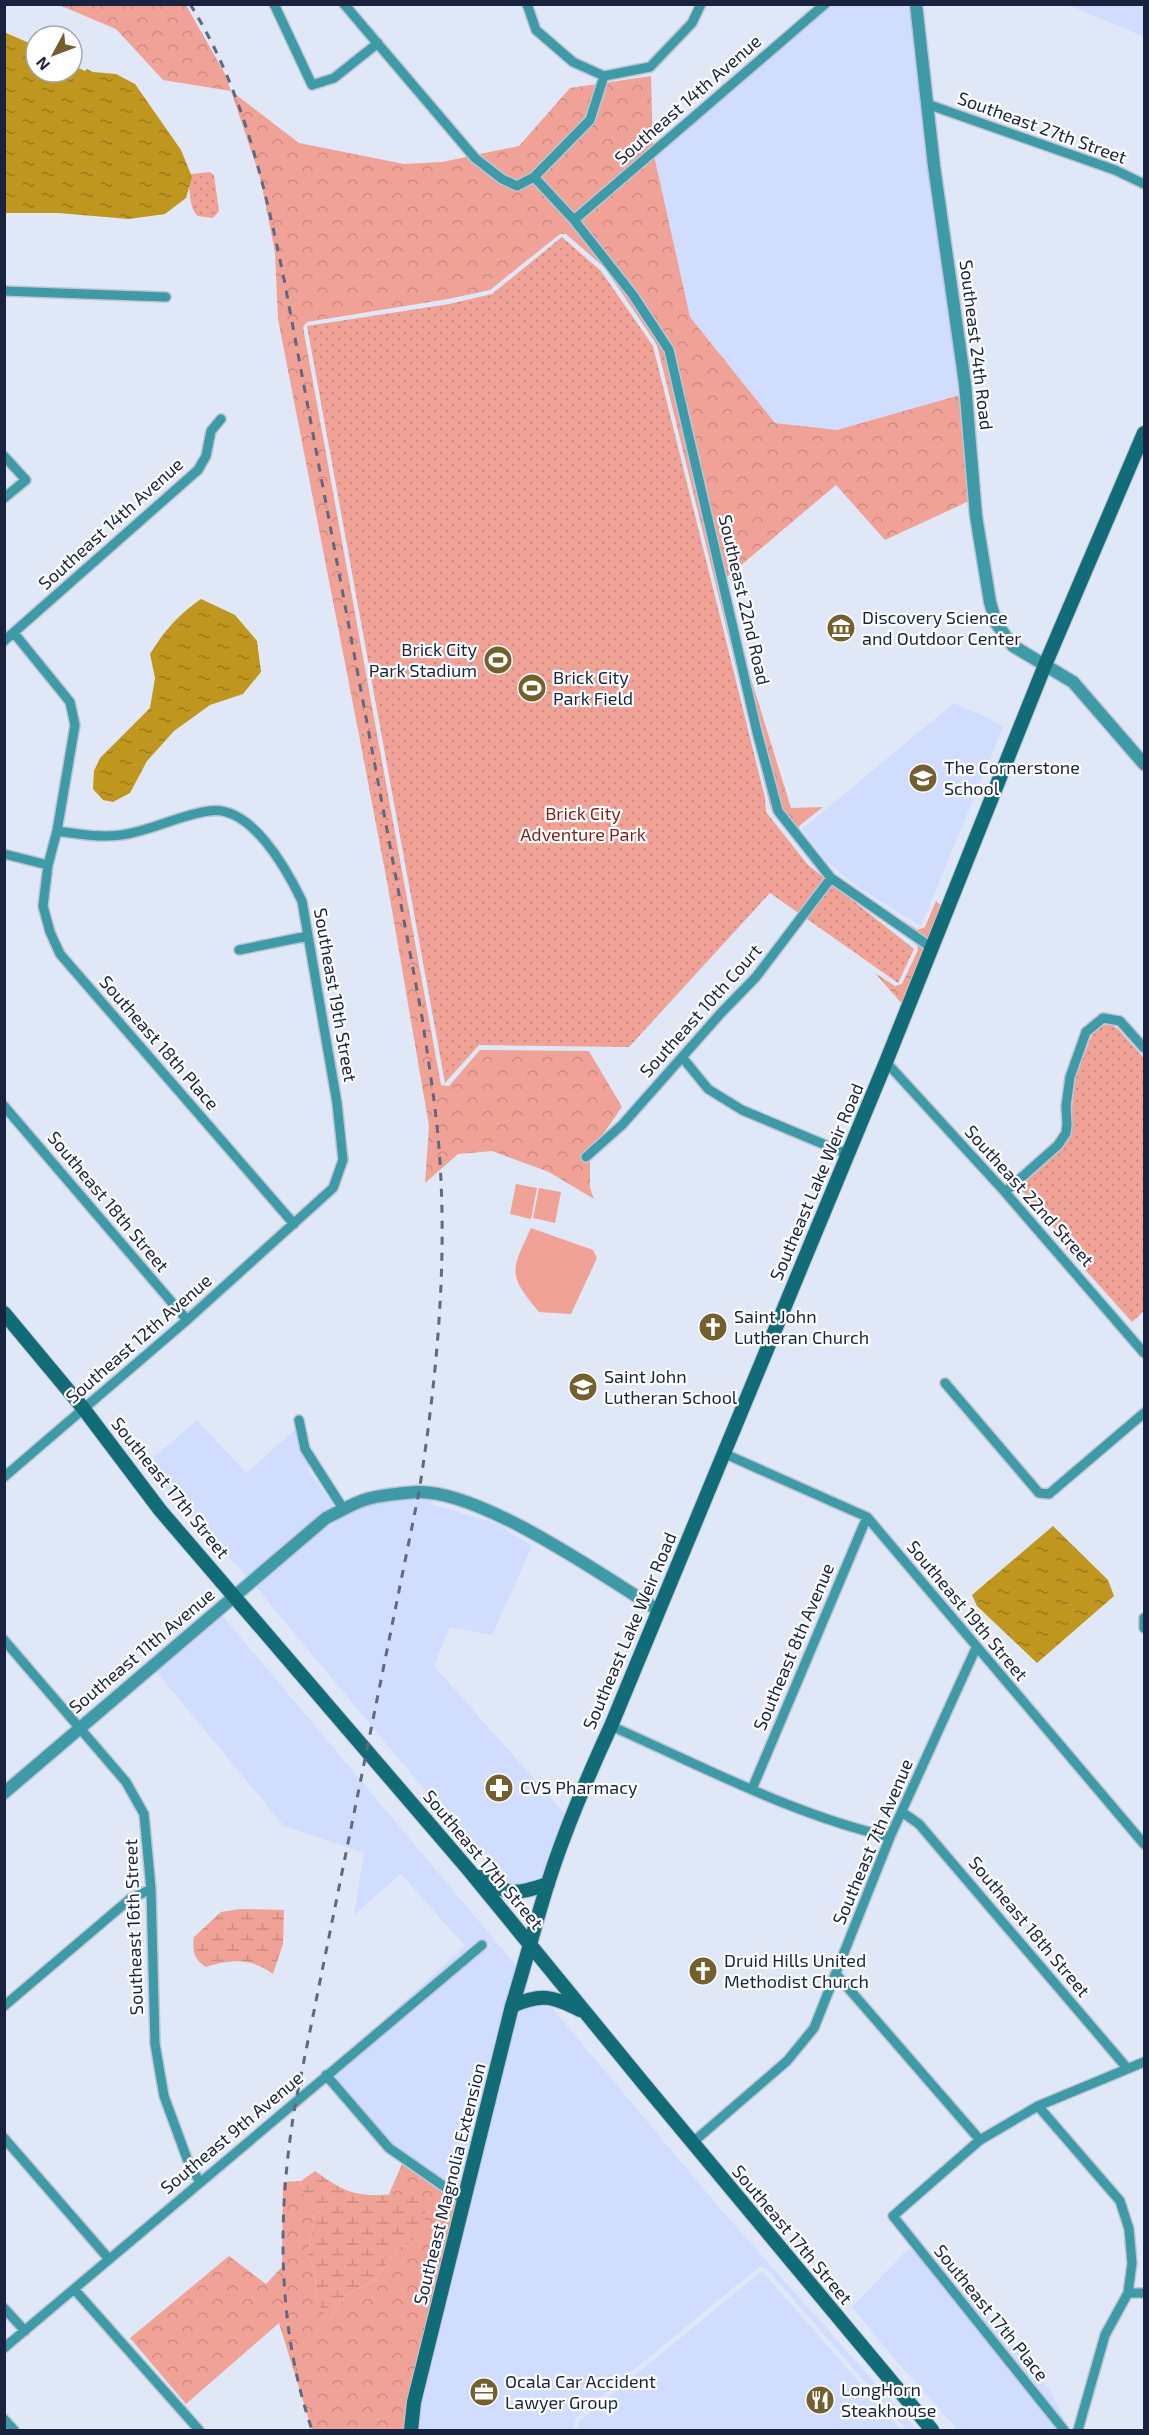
<svg xmlns="http://www.w3.org/2000/svg" width="1149" height="2435" font-family="'Exo 2',sans-serif">
<style>
.built{fill:#d0ddff}
.grass{fill:#f0a297}
.forest{fill:url(#forest-crowns)}
.wetland{fill:url(#wetland-marsh)}
.park{fill:url(#park-dots)}
.water{fill:url(#water-ripples)}
.lines{fill:none;stroke-linecap:round;stroke-linejoin:round}
.minor-casing{stroke:#bcc4d5;stroke-width:12}
.tertiary-casing{stroke:#bcc4d5;stroke-width:15}
.secondary-casing{stroke:#bcc4d5;stroke-width:16}
.minor{stroke:#3e9aa7;stroke-width:9}
.tertiary{stroke:#3e9aa7;stroke-width:12}
.secondary{stroke:#126c78;stroke-width:14}
.rail{stroke:#606980;stroke-width:3;stroke-dasharray:8 8;stroke-linecap:butt}
.labels{text-anchor:middle;stroke-width:4.5;stroke-linejoin:round;paint-order:stroke}
.street-label{font-size:18px;fill:#19233f;stroke:#fff}
.poi-label{font-size:18px;fill:#19233f;stroke:#fff;text-anchor:start}
.park-label{font-size:18px;fill:#7e1e18;stroke:#fff}
</style>
<defs>
<pattern id="forest-crowns" width="20" height="18" patternUnits="userSpaceOnUse" patternTransform="scale(1.5)"><rect width="20" height="18" fill="#f0a297"/><path d="M2 6a3 3 0 1 1 6 0M12 15a3 3 0 1 1 6 0" fill="none" stroke="#cd8b83"/></pattern>
<pattern id="wetland-marsh" width="20" height="14" patternUnits="userSpaceOnUse" patternTransform="scale(1.5)"><rect width="20" height="14" fill="#f0a297"/><path d="M1 5h8M5 5V1M11 12h8M15 12V8" fill="none" stroke="#cd8b83"/></pattern>
<pattern id="park-dots" width="8" height="8" patternUnits="userSpaceOnUse" patternTransform="scale(1.5)"><rect width="8" height="8" fill="#f0a297"/><path d="M2 2h.1M6 6h.1" fill="none" stroke="#cd8b83" stroke-width="1.8" stroke-linecap="round"/></pattern>
<pattern id="water-ripples" width="26" height="14" patternUnits="userSpaceOnUse" patternTransform="scale(1.5)"><rect width="26" height="14" fill="#c0971e"/><path d="M2 4q2-2 4 0t4 0M15 11q2-2 4 0t4 0" fill="none" stroke="#9b7b1c"/></pattern>
</defs>
<rect width="100%" height="100%" fill="#e0e7f6"/>
<!-- built -->
<path class="built" d="M825,5H910L960,395L837,430L775,423L690,317L653,151Z
M1069,5H1144V37Z
M954,703L988,718L1003,727L921,926L856,886L827,862L802,829Z
M197,1420L246,1473L297,1428L308,1448L309,1471L335,1508L248,1578L145,1465Z
M412,1498L432,1500L431,1504L498,1524L532,1546L492,1635L450,1627L434,1666L566,1815L543,1880L517,1887L504,1885L255,1586L328,1522L367,1504Z
M221,1614L519,1969L507,2002L505,2003L506,2007L461,2192L393,2144L334,2075L490,1945L483,1938L365,2037L465,1946L401,1874L354,1915L364,1853L284,1826L155,1670Z
M547,2002L723,2212L917,2430H907L766,2268L759,2267L576,2417L573,2430H417L419,2402L472,2200L516,2009Z
M909,2248L979,2304L1051,2392L1069,2430H958L897,2362L852,2307Z
M762,2271L901,2430H578L579,2421Z"/>
<!-- grass -->
<path class="grass" d="M516,1184L537,1188L531,1219L510,1214Z
M539,1188L561,1192L555,1223L533,1218Z
M531,1228L593,1250L597,1258L571,1314L539,1312C507,1274 511,1271 531,1228Z"/>
<!-- forest -->
<path class="forest" d="M59,5H186L225,74L231,91L299,143L404,164L442,162L519,146L570,88L651,76L653,151L690,317L775,423L837,430L960,395L969,501L885,540L836,485L721,582L791,808L823,807L799,826L798,833L823,865L853,890L918,930L925,927L936,901L943,907L903,1005L875,973L895,986L902,984L918,950L917,945L812,862L771,810L657,345L605,268L566,234H560L490,290L448,299L307,322L303,327L375,723L359,735L278,319L275,252L260,177L231,91L163,80L116,29Z
M404,882L441,1085L449,1086L480,1050L589,1051L622,1107L590,1153V1188L594,1199L549,1172L492,1151L458,1154L425,1183L429,1126L388,887Z
M402,2164L456,2202L406,2430H312L279,2323L186,2404L130,2338L229,2256L266,2284L282,2267L283,2182L301,2181L305,2200L314,2215L308,2256L316,2273L315,2296L330,2319L346,2295L374,2281L398,2248L411,2243L425,2228L424,2202L389,2194Z"/>
<!-- wetland -->
<path class="wetland" d="M240,1909L284,1910L283,1944L273,1974C252,1958 231,1959 206,1967C194,1959 192,1952 194,1937L221,1912Z
M315,2171C329,2181 344,2192 361,2194C385,2198 400,2189 425,2202V2228L411,2243L398,2248L374,2281L346,2295L330,2319L325,2317L315,2296L316,2273L308,2256L314,2215L305,2201L301,2181Z"/>
<!-- park -->
<path class="park" d="M210,172L214,175L219,211L213,218L198,216C189,210 188,184 191,174Z
M562,237L601,271L653,346L765,798L766,812L808,865L914,949L898,983L770,893L629,1047L479,1045L445,1083L307,326L449,304L492,294Z
M375,723L404,882L388,887L359,735Z
M1110,1024L1118,1029L1144,1058V1311L1132,1322L1062,1244L1055,1229L1019,1187L1063,1148L1071,1119L1075,1076L1093,1032L1100,1026Z"/>
<!-- water -->
<path class="water" d="M4,32L36,46V72H72V65L85,71L87,69L93,72L116,74L135,84L181,150L192,177L186,198L165,214L129,219L58,213H5Z
M201,599L235,615L257,641L261,672L243,694L210,705L174,731L147,761L130,793L113,802L103,800L93,789L94,771L100,758L150,708L155,678L150,654C164,631 179,614 201,599Z
M1053,1526L1108,1580L1114,1596L1037,1663L977,1606L972,1595Z"/>
<g class="lines">
<!-- minor casing -->
<g class="minor-casing">
<path id="minor" d="M274,4L312,85L334,78L378,43
M344,4L475,158L502,179L517,186L534,177
M527,4L536,30L573,62L604,76L650,67L692,23L701,4
M604,76L590,120L534,177L574,220L633,295L669,350L757,732L778,811L831,878L932,948
M927,104L1115,170L1144,184
M574,220L825,4
M4,291L166,297
M4,456L26,480L4,498
M14,633L70,702L75,725L57,831L48,865L43,906L50,932L60,954L294,1224
M4,641L198,470L206,456L211,431L221,419
M4,854L48,865
M239,950L308,936
M682,1057L708,1089L742,1110L847,1154
M886,1062L1005,1192L1144,1353
M4,1106L187,1320
M586,1157L622,1125L721,1013L756,977L831,878
M1005,1192L1058,1145L1066,1133L1067,1124L1066,1106L1070,1077L1086,1032L1103,1018L1120,1021L1144,1048
M945,1383L1039,1493L1049,1494L1144,1413
M299,1420L305,1449L344,1510
M723,1453L867,1517L1144,1844
M4,1477L187,1320L333,1188L343,1160L337,1103L302,901C287,870 251,804 209,811C179,815 151,831 121,835C100,838 78,834 57,831
M1144,1618V1628
M4,1640L126,1782L144,1814L151,1889L155,2044L164,2096L189,2164L200,2182
M611,1726C702,1766 793,1815 890,1837
M752,1789L867,1517
M902,1812L919,1824L1127,2068
M836,1974L980,2140
M4,2006L130,1899L151,1889
M326,2075L389,2148L465,2201
M1038,2106L1120,2201L1129,2229L1132,2263L1128,2293
M4,2138L109,2259
M692,2143L787,2061L814,2028L890,1837L976,1648
M74,2289L199,2430
M4,2308L25,2331
M4,2348L482,1945
M4,2419L14,2430
M1064,2430L893,2216L980,2140L1038,2106L1144,2062
M1078,2430L1105,2335L1128,2293H1144"/>
</g>
<!-- tertiary casing -->
<g class="tertiary-casing">
<path id="tertiary" d="M916,4L934,166L965,384L976,516L990,602L996,623L1013,646L1073,682L1144,764
M4,1793L326,1518C339,1512 353,1503 367,1499C382,1495 402,1493 417,1492C481,1490 602,1575 658,1610"/>
</g>
<!-- secondary casing -->
<g class="secondary-casing">
<path id="secondary" d="M4,1313L83,1408L160,1510L468,1869L644,2084L932,2430
M480,1877C509,1897 516,1894 548,1884
M512,2006C541,1993 552,1996 580,2010
M411,2430L414,2402L512,2006C525,1965 535,1924 548,1883C565,1829 587,1778 611,1726L886,1062L1045,665L1144,433"/>
</g>
<!-- minor -->
<use href="#minor" class="minor"/>
<!-- tertiary -->
<use href="#tertiary" class="tertiary"/>
<!-- secondary -->
<use href="#secondary" class="secondary"/>
<!-- rail -->
<path class="rail" d="M190,4C243,89 264,183 284,279L422,1017C429,1065 437,1113 440,1162C447,1273 436,1383 419,1492L296,2100C277,2209 276,2324 312,2430"/>
</g>
<!-- icons -->
<defs>
<g id="museum-disc" transform="scale(1.5)"><circle r="9.5" fill="#73602e" stroke="#fff"/><path d="M0-6L6-3V-2H-6V-3ZM-5-1h2V3h-2ZM-1-1h2V3h-2ZM3-1h2V3H3ZM-6 4H6V6H-6Z" fill="#fff"/></g>
<g id="stadium-disc" transform="scale(1.5)"><circle r="9.5" fill="#73602e" stroke="#fff"/><path d="M0-5a6.5 5 0 1 0 0 10a6.5 5 0 1 0 0-10ZM-3.5-1.8h7v3.6h-7Z" fill="#fff"/></g>
<g id="school-disc" transform="scale(1.5)"><circle r="9.5" fill="#73602e" stroke="#fff"/><path d="M0-5L7-2L0 1L-7-2ZM-4 1L0 2.5L4 1V4Q0 6-4 4Z" fill="#fff"/></g>
<g id="church-disc" transform="scale(1.5)"><circle r="9.5" fill="#73602e" stroke="#fff"/><path d="M-1.2-6h2.4v3.5h3.3v2.4h-3.3V6h-2.4V-.1h-3.3v-2.4h3.3Z" fill="#fff"/></g>
<g id="pharmacy-disc" transform="scale(1.5)"><circle r="9.5" fill="#73602e" stroke="#fff"/><path d="M-2-6h4v4h4v4h-4v4h-4v-4h-4v-4h4Z" fill="#fff"/></g>
<g id="office-disc" transform="scale(1.5)"><circle r="9.5" fill="#73602e" stroke="#fff"/><path d="M-6-3h4V-5.5h4V-3h4V5H-6ZM-1-4.5V-3h2v-1.5ZM-6 0V1H6V0Z" fill="#fff"/></g>
<g id="restaurant-disc" transform="scale(1.5)"><circle r="9.5" fill="#73602e" stroke="#fff"/><path d="M-5-6h1v4h1v-4h1v4h1v-4h1v5L-1.5 .5V6h-2V.5L-5-1ZM5-6V6H3V1.5H1.5Q1.5-4 5-6Z" fill="#fff"/></g>
</defs>
<g fill-rule="evenodd">
<use href="#museum-disc" x="841" y="628"/>
<use href="#stadium-disc" x="498" y="660"/>
<use href="#stadium-disc" x="532" y="688"/>
<use href="#school-disc" x="923" y="778"/>
<use href="#church-disc" x="713" y="1327"/>
<use href="#school-disc" x="583" y="1387"/>
<use href="#pharmacy-disc" x="499" y="1788"/>
<use href="#church-disc" x="703" y="1971"/>
<use href="#office-disc" x="484" y="2392"/>
<use href="#restaurant-disc" x="820" y="2400"/>
</g>
<g class="labels">
<!-- street labels -->
<g class="street-label">
<text transform="translate(688 100) rotate(-41)" y="6">Southeast 14th Avenue</text>
<text transform="translate(1042 128) rotate(20)" y="6">Southeast 27th Street</text>
<text transform="translate(976 345) rotate(83)" y="6">Southeast 24th Road</text>
<text transform="translate(111 524) rotate(-42)" y="6">Southeast 14th Avenue</text>
<text transform="translate(744 600) rotate(77)" y="6">Southeast 22nd Road</text>
<text transform="translate(335 995) rotate(80)" y="6">Southeast 19th Street</text>
<text transform="translate(701 1011) rotate(-48)" y="6">Southeast 10th Court</text>
<text transform="translate(159 1043) rotate(49)" y="6">Southeast 18th Place</text>
<text transform="translate(817 1182) rotate(-67)" y="6">Southeast Lake Weir Road</text>
<text transform="translate(1029 1196) rotate(48)" y="6">Southeast 22nd Street</text>
<text transform="translate(108 1202) rotate(50)" y="6">Southeast 18th Street</text>
<text transform="translate(139 1339) rotate(-41)" y="6">Southeast 12th Avenue</text>
<text transform="translate(170 1488) rotate(51)" y="6">Southeast 17th Street</text>
<text transform="translate(967 1611) rotate(50)" y="6">Southeast 19th Street</text>
<text transform="translate(630 1631) rotate(-67)" y="6">Southeast Lake Weir Road</text>
<text transform="translate(794 1647) rotate(-67)" y="6">Southeast 8th Avenue</text>
<text transform="translate(142 1651) rotate(-40)" y="6">Southeast 11th Avenue</text>
<text transform="translate(873 1842) rotate(-67)" y="6">Southeast 7th Avenue</text>
<text transform="translate(483 1860) rotate(50)" y="6">Southeast 17th Street</text>
<text transform="translate(134 1927) rotate(-92)" y="6">Southeast 16th Street</text>
<text transform="translate(1029 1927) rotate(50)" y="6">Southeast 18th Street</text>
<text transform="translate(232 2133) rotate(-40)" y="6">Southeast 9th Avenue</text>
<text transform="translate(450 2184) rotate(-76)" y="6">Southeast Magnolia Extension</text>
<text transform="translate(792 2235) rotate(50)" y="6">Southeast 17th Street</text>
<text transform="translate(991 2313) rotate(51)" y="6">Southeast 17th Place</text>
</g>
<!-- poi labels -->
<g class="poi-label">
<text x="862" y="624">Discovery Science<tspan x="862" dy="21">and Outdoor Center</tspan></text>
<text x="477" y="656" text-anchor="end">Brick City<tspan x="477" dy="21">Park Stadium</tspan></text>
<text x="553" y="684">Brick City<tspan x="553" dy="21">Park Field</tspan></text>
<text x="944" y="774">The Cornerstone<tspan x="944" dy="21">School</tspan></text>
<text x="734" y="1323">Saint John<tspan x="734" dy="21">Lutheran Church</tspan></text>
<text x="604" y="1383">Saint John<tspan x="604" dy="21">Lutheran School</tspan></text>
<text x="520" y="1794">CVS Pharmacy</text>
<text x="724" y="1967">Druid Hills United<tspan x="724" dy="21">Methodist Church</tspan></text>
<text x="505" y="2388">Ocala Car Accident<tspan x="505" dy="21">Lawyer Group</tspan></text>
<text x="841" y="2396">LongHorn<tspan x="841" dy="21">Steakhouse</tspan></text>
</g>
<!-- park labels -->
<g class="park-label">
<text x="583" y="820">Brick City<tspan x="583" dy="21">Adventure Park</tspan></text>
</g>
</g>
<!-- border -->
<rect width="1149" height="2435" fill="none" stroke="#19233f" stroke-width="12"/>
<!-- north arrow -->
<g transform="translate(54 54) rotate(229)"><circle r="28" fill="#ffffff" stroke="#a3a7b2" stroke-width="1.5"/>
<path d="M0-4.5L10 22L0 15L-10 22Z" fill="#73602e"/>
<text y="-9" font-size="16" font-weight="bold" text-anchor="middle" fill="#19233f">N</text>
</g>
</svg>
